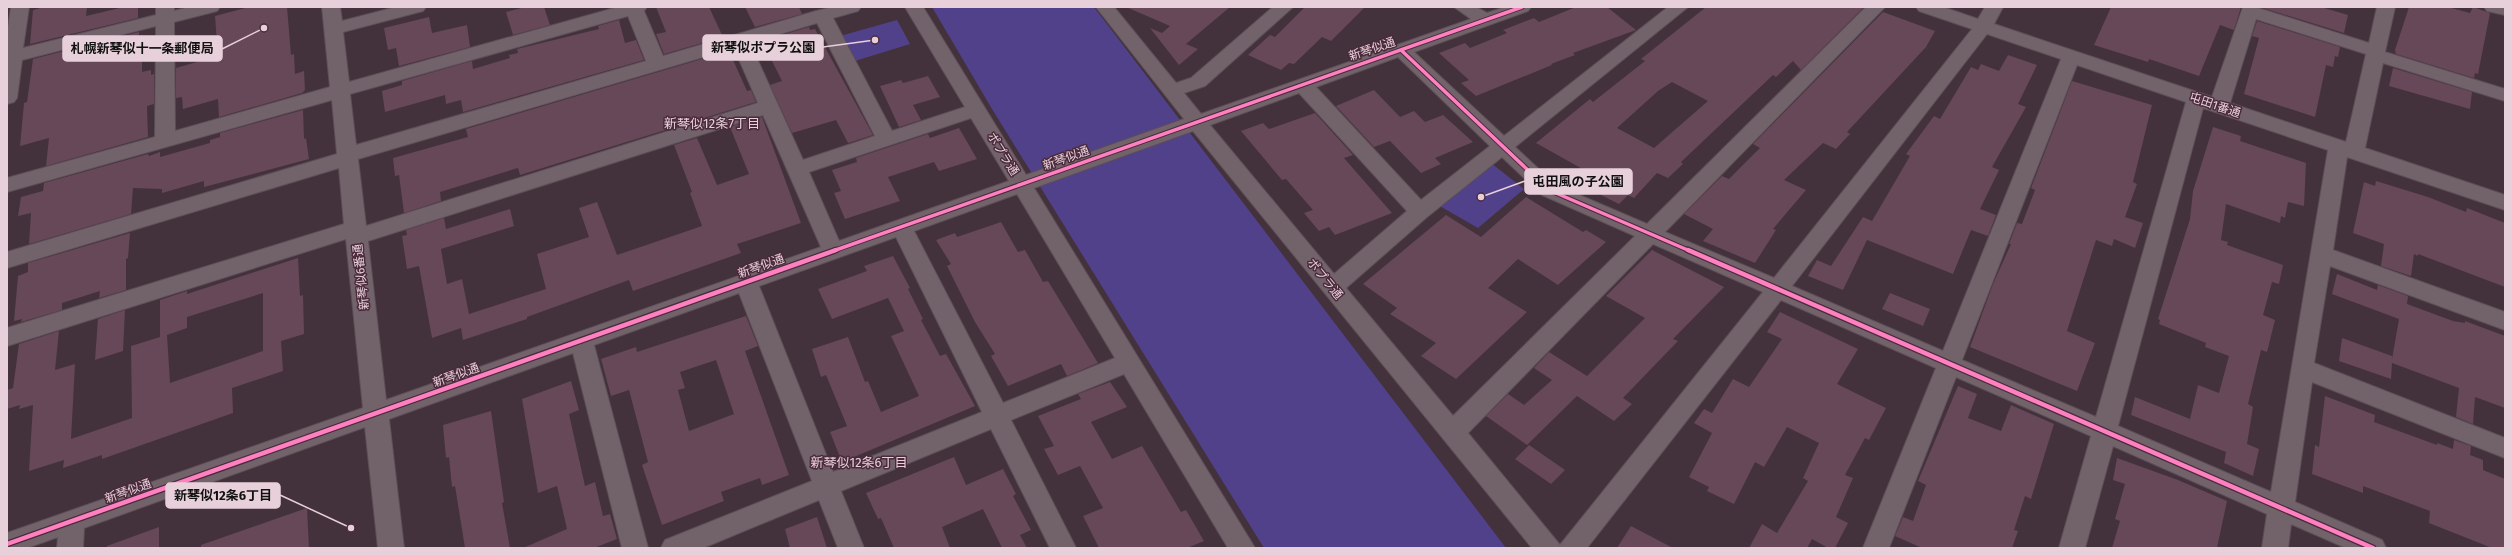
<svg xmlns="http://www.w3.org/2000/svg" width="2512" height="555" font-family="'Fira Sans','Noto Sans JP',sans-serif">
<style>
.green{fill:#51418a}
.building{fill:#664859;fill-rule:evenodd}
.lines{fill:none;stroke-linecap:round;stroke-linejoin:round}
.minor-casing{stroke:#5e4e57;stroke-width:2}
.minor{fill:#72636b;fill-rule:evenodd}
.cycleway-far1-casing{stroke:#4b2a3b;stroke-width:5.5}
.cycleway-casing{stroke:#4b2a3b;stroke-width:7}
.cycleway-far1{stroke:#ff80c0;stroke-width:3.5}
.cycleway{stroke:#ff80c0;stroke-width:4.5}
.labels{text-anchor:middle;stroke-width:3;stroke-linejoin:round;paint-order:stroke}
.street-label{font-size:12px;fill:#e7d0da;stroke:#4b2a3b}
.neighbourhood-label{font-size:13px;fill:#e7d0da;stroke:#4b2a3b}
.leader{fill:none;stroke:#e7d0da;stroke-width:1.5}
.callout-dot{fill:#e7d0da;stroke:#4b2a3b;stroke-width:1.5}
.callout{fill:#e7d0da;stroke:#e7d0da;stroke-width:1.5}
.callout-label{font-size:13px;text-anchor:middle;font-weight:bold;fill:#111}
</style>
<rect width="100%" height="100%" fill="#43323b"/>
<!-- green -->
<path class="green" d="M932,7H1094L1506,548H1264L992,109Z
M897,20L910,44L855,61L840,36Z
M1491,163L1524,189L1478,228L1438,205Z"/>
<!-- building -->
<path class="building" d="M44,7H87L86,16L124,7H138V18L30,44L33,10Z
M249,7H287L291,55L294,54L295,74L304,71L305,90L302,93L219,117L218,99L183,109L182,97L176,98V68L218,56L215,16Z
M525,7H544L550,25L513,35L506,12Z
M656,7H709L723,37L664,54L656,34L666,32Z
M745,7H799L802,14L755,27Z
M1126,7H1230L1186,44L1198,49L1179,65L1150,28L1162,33L1170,26Z
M1305,7H1365L1331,41L1322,37L1294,64L1289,63L1281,70L1248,55L1270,35L1275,37Z
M1576,7H1607L1636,30L1573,53L1575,55L1551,64L1552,65L1476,96L1461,83L1469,80L1439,53L1465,43L1470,48L1507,33L1503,30L1534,18L1539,22Z
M1706,7H1864L1801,70L1793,61L1776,77L1773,75L1681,162L1683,164L1668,178L1657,173L1634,198L1628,195L1619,204L1601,195L1611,185L1536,143L1590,99L1593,102L1645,61L1641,59ZM1672,82L1708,101L1654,148L1617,128L1658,91Z
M2111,7H2241L2234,30L2220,25L2199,76L2149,59L2148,62L2094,45Z
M2260,7H2321L2348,15L2344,33Z
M2409,7H2448L2470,13L2473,7L2490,13L2478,74L2475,73L2474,78L2396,54L2395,50Z
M1883,12L1935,31L1926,47L1847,132L1850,134L1836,149L1823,143L1784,180L1806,190L1773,229L1776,230L1755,263L1703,241L1713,229L1684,214L1722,176L1729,179L1760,148L1753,144Z
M429,17L432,33L467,25L470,47L399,66L396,48L388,50L384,28Z
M619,20L625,43L636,40L644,60L463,112L461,100L446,104L445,95L385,112L382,91L402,85V81L472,61L473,69L510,58L509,55L518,53L517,49L599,29L598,26Z
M2257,21L2340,47L2338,57L2335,56L2333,67L2326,65L2315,117L2244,94L2259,38L2252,36Z
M809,27L810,30L815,29L873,135L848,143L836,120L792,133L770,85L782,81L762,41Z
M139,32V36L142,35V72L151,70V75L154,74V104L147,106V108L148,137L46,166L49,138L20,146L24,103L27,102L33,59Z
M729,51L747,91L751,90L756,102L520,175L518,168L440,192L441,201L404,213L399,175L395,176L393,158L468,137L466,129Z
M2008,55L2037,65L2018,104L2026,107L1992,167L1999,170L1980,209L1996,215L1988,236L1971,230L1953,274L1867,240L1843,290L1808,276L1817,260L1831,266L1863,217L1872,221L1910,156L1906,154L1934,116L1940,119L1971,67L1978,70L1981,64L1999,71Z
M2393,68L2472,92L2470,109L2389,86Z
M928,76L940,97L913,105L921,120L899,127L880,86L901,80L903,83Z
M2072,81L2152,105L2133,182L2137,184L2125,217L2143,223L2135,248L2114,239L2112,246L2096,240L2067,331L2095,343L2077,391L1970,347L1993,284L2011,244H2009L2017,223L2022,224L2035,190L2031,188Z
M1374,90L1400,117L1414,111L1425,122L1443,115L1473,142L1435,158L1441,164L1421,173L1390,141L1374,147L1336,106Z
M303,110L304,139L306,138L309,159L204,187V181L162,193V189L133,188L131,214L29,244L31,213L18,216L21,197L43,191L44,183L148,154L149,156L160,152V157L210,143V140L220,137V133Z
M1315,113L1353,155L1344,158L1392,213L1335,235L1329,227L1319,231L1304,213L1313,210L1286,179L1282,180L1241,131L1263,123L1269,129Z
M762,117L801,223L737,244L741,253L633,291L629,280L527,317V319L463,340L461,328L432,338L419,266L407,269L402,236L407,235L406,230L444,218L446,229L510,209L514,226L441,249L447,284L462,279L469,314L546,289L537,254L589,237L579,208L597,202L617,255L702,226L690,193L692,192L674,145L697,138L717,185L749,174L730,127Z
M2213,127L2241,136L2240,141L2306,163L2304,206L2288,202L2285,218L2281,216L2280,223L2226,204L2221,240L2228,242L2227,245L2283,265L2279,284L2272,282L2263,315L2275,320L2267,352L2261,350L2248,404L2253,407L2247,444L2259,449L2253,476L2224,463L2226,452L2131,415L2135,397L2190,419L2198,385L2219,393L2229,356L2205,347L2206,343L2159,324L2160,320L2158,319L2190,219L2193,191Z
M959,128L977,159L939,171L934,162L888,177L900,201L845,219L834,193L841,191L832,170L857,162L856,158L928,134L930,138Z
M2376,181L2428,197L2466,212L2467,208L2505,223V287L2418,254V256L2414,254L2411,276L2381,266L2384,244L2353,233L2364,182L2375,186Z
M1526,197L1583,232L1586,230L1606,242L1558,285L1518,259L1488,288L1527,312L1456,379L1421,356L1436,343L1390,314L1397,308L1363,284L1446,215L1481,237Z
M1001,222L1018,252L1025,250L1043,282L1048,281L1098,363L1067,376L1061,364L1008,386L991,356L995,354L975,322L947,266L951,264L936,240L955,233L957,237Z
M130,233L128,258L126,259V290L99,298L100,291L62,303V310L21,322L22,319L14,321L18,276L28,272V263Z
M1652,250L1724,287L1673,339L1678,341L1623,398L1632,404L1614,421L1577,396L1527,445L1486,416L1508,394L1524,405L1552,380L1534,368L1549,352L1587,376L1645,318L1606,296Z
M893,256L910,288L908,289L923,319L921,320L940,356L946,354L975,406L842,462L830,432L847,426L826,375L821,377L812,349L848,337L865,382L868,381L881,412L919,396L891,336L904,331L888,298L832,319L818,289L867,271L864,266Z
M298,258L300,296L303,295L304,334L281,341L283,371L232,388L233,413L102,459V455L63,468L64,460L29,471L33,405L19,409L20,405L7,409V390L13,388L19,344L59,331L55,370L75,364L71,439L132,418L131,346L160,337V300L187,291V294ZM263,293V351L170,383L167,335L187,328V317Z
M2337,274L2377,290L2378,285L2408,296L2407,304L2453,321L2465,323V321L2505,336V408L2475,397L2473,424L2456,417L2459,388L2392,363L2391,379L2339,361L2342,338L2392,356V359L2399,319L2332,294Z
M1890,293L1930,309L1923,326L1882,309Z
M125,310L123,351L95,360L98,319Z
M1780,312L1858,349L1837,384L1886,408L1869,440L1865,438L1845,475L1853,478L1836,517L1848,523L1835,548H1828L1812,539L1807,548H1749L1762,524L1777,533L1808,481L1803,478L1819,443L1787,427L1764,467L1755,462L1734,504L1707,491L1709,487L1689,477L1712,433L1694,423L1704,409L1712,413L1733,379L1749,387L1782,339L1767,332Z
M746,316L758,346L745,351L789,475L762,485L760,478L721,492L724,501L662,525L642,465L648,462L629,390L611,396L601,359L636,347L637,352ZM716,360L734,414L689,431L678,390L685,388L680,372Z
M571,381L579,410L569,414L585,486L595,482L603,516L610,514L617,539L594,548H523L567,529L557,486L538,493L522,399Z
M1110,382L1127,407L1091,422L1112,459L1142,446L1181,512L1186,510L1204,541L1187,548H1099L1083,516L1103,508L1080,466L1058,475L1044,449L1054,446L1038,416L1081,399L1078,394Z
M1958,386L1977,394L1968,418L2001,431L2011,405L2054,424L2031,499L2025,496L2014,530L2018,531L2012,548H1922L1895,536L1903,517L1913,521L1926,485L1918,481Z
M2325,396L2375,415L2374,422L2437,445V443L2453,449L2454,440L2471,446L2470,455L2483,460V470L2505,479V548H2492L2429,523L2430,511L2363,486V493L2312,474L2315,445L2319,447Z
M491,411L504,502L502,503L510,548H465L455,486L452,487L449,457L446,458L443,425Z
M1529,445L1565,470L1551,484L1515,459Z
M954,457L966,485L1003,469L1016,494L1013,496L1031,530L1020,535L1027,548H1002L983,509L942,527L950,548H894L881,518L878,519L866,493Z
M2117,458L2178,480L2227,501L2217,548H2112L2120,521L2115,519L2125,484L2113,480Z
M307,508L309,548H201V545Z
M817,517L827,548H790L785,529Z
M1631,526L1673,548H1617Z
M159,527V548H107V546Z"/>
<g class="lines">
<!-- minor casing -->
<g class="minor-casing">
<path id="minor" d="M11,7H29L23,48L156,15V7H174V11L189,7H220L217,11L174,22L175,131L330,87L322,7H340L342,21L396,7H426L423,11L343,32L349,82L618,7H647L644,11L663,56L816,11L833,7H861L858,11L833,18L892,131L965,107L905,7H923L1026,175L1184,119L1096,7H1114L1176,83L1191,78L1273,7H1293L1205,86L1184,93L1201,114L1471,19L1454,7H1476L1487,13L1505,7H1531L1528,11L1414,52L1504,136L1668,7H1688L1515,147L1556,185L1647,224L1866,7H1885L1665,232L1774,278L1972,29L1919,11L1916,7H1943L1978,19L1985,7H2003L1994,24L2212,97L2243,7H2255L2369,43L2377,7H2395L2385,52L2505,89V101L2383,63L2365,148L2505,195V210L2347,157L2333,250L2505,312V330L2330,266L2314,363L2505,438V458L2312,382L2295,502L2382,540L2386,548H2346L2291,524L2288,548H2262L2267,514L2113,446L2085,548H2059L2091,436L1956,377L1889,548H1863L1936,368L1781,300L1587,548H1532L1193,131L1034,188L1255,548H1228L1124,374L1011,420L1076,548H1050L991,429L841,491L864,548H838L819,500L703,548H661L665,540L812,481L739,293L594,345L648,548H622L573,353L389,419L404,548H378L365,427L84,528L83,548H57L58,537L27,548H7V533L363,408L346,239L7,346V328L344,224L339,168L7,268V252L337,154L332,100L7,192V178L155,137L156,26L22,60L17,98L14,102L7,104V34ZM628,16L646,61L356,145L350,94ZM2256,19L2366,54L2346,142L2230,103ZM817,23L875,136L803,160L750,43ZM1987,34L2061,59L1943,351L1792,286ZM734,48L758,103L366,226L358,159ZM1398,57L1490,146L1421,200L1316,87ZM2077,65L2186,102L2096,417L1962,360ZM1299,93L1407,211L1334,274L1210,125ZM2203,108L2328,150L2271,492L2118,426ZM763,115L821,247L386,400L368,241ZM971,118L1009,181L839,241L809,172ZM1502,157L1542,195L1635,236L1453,416L1346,288L1427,217ZM1017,194L1115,358L1003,403L914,231ZM896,237L982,412L833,472L759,286ZM1653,244L1763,292L1560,545L1468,433Z
M2484,7H2505V15L2487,11Z"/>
</g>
<!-- minor -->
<use href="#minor" class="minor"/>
<!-- cycleway-far1 casing -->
<g class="cycleway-far1-casing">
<path id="cycleway-far1" d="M1401,50L1549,190L1690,251
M833,251L1522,7"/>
</g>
<!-- cycleway casing -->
<g class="cycleway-casing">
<path id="cycleway" d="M1688,250L2373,548
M7,544L836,250"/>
</g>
<!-- cycleway-far1 -->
<use href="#cycleway-far1" class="cycleway-far1"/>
<!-- cycleway -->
<use href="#cycleway" class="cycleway"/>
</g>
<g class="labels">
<!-- street labels -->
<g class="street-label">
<text transform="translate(1372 49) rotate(-19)" y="4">新琴似通</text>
<text transform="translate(2215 105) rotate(19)" y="4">屯田1番通</text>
<text transform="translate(1003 154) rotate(58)" y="4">ポプラ通</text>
<text transform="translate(1066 158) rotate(-20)" y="4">新琴似通</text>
<text transform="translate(761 266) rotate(-20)" y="4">新琴似通</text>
<text transform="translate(361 277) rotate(-96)" y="4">新琴似6番通</text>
<text transform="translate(1325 279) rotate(51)" y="4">ポプラ通</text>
<text transform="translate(456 375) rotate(-20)" y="4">新琴似通</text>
<text transform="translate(128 491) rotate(-20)" y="4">新琴似通</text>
</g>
<!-- neighbourhood labels -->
<g class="neighbourhood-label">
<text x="712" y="128">新琴似12条7丁目</text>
<text x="859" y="467">新琴似12条6丁目</text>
</g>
</g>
<!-- callouts -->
<path class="leader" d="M875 40L823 47M264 28L222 49M1481 197L1525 181M351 528L280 495"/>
<g class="callout-dot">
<circle cx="875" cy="40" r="4"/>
<circle cx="264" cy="28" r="4"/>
<circle cx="1481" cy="197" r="4"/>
<circle cx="351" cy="528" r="4"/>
</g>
<g class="callout">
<rect x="703" y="35" width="120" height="25" rx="4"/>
<rect x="63" y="36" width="159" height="25" rx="4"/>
<rect x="1525" y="169" width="107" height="25" rx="4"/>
<rect x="166" y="483" width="114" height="25" rx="4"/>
</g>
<g class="callout-label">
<text x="763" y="52">新琴似ポプラ公園</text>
<text x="142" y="53">札幌新琴似十一条郵便局</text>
<text x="1578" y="186">屯田風の子公園</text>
<text x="223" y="500">新琴似12条6丁目</text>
</g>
<!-- border -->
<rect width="2512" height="555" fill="none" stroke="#e7d0da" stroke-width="16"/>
</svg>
